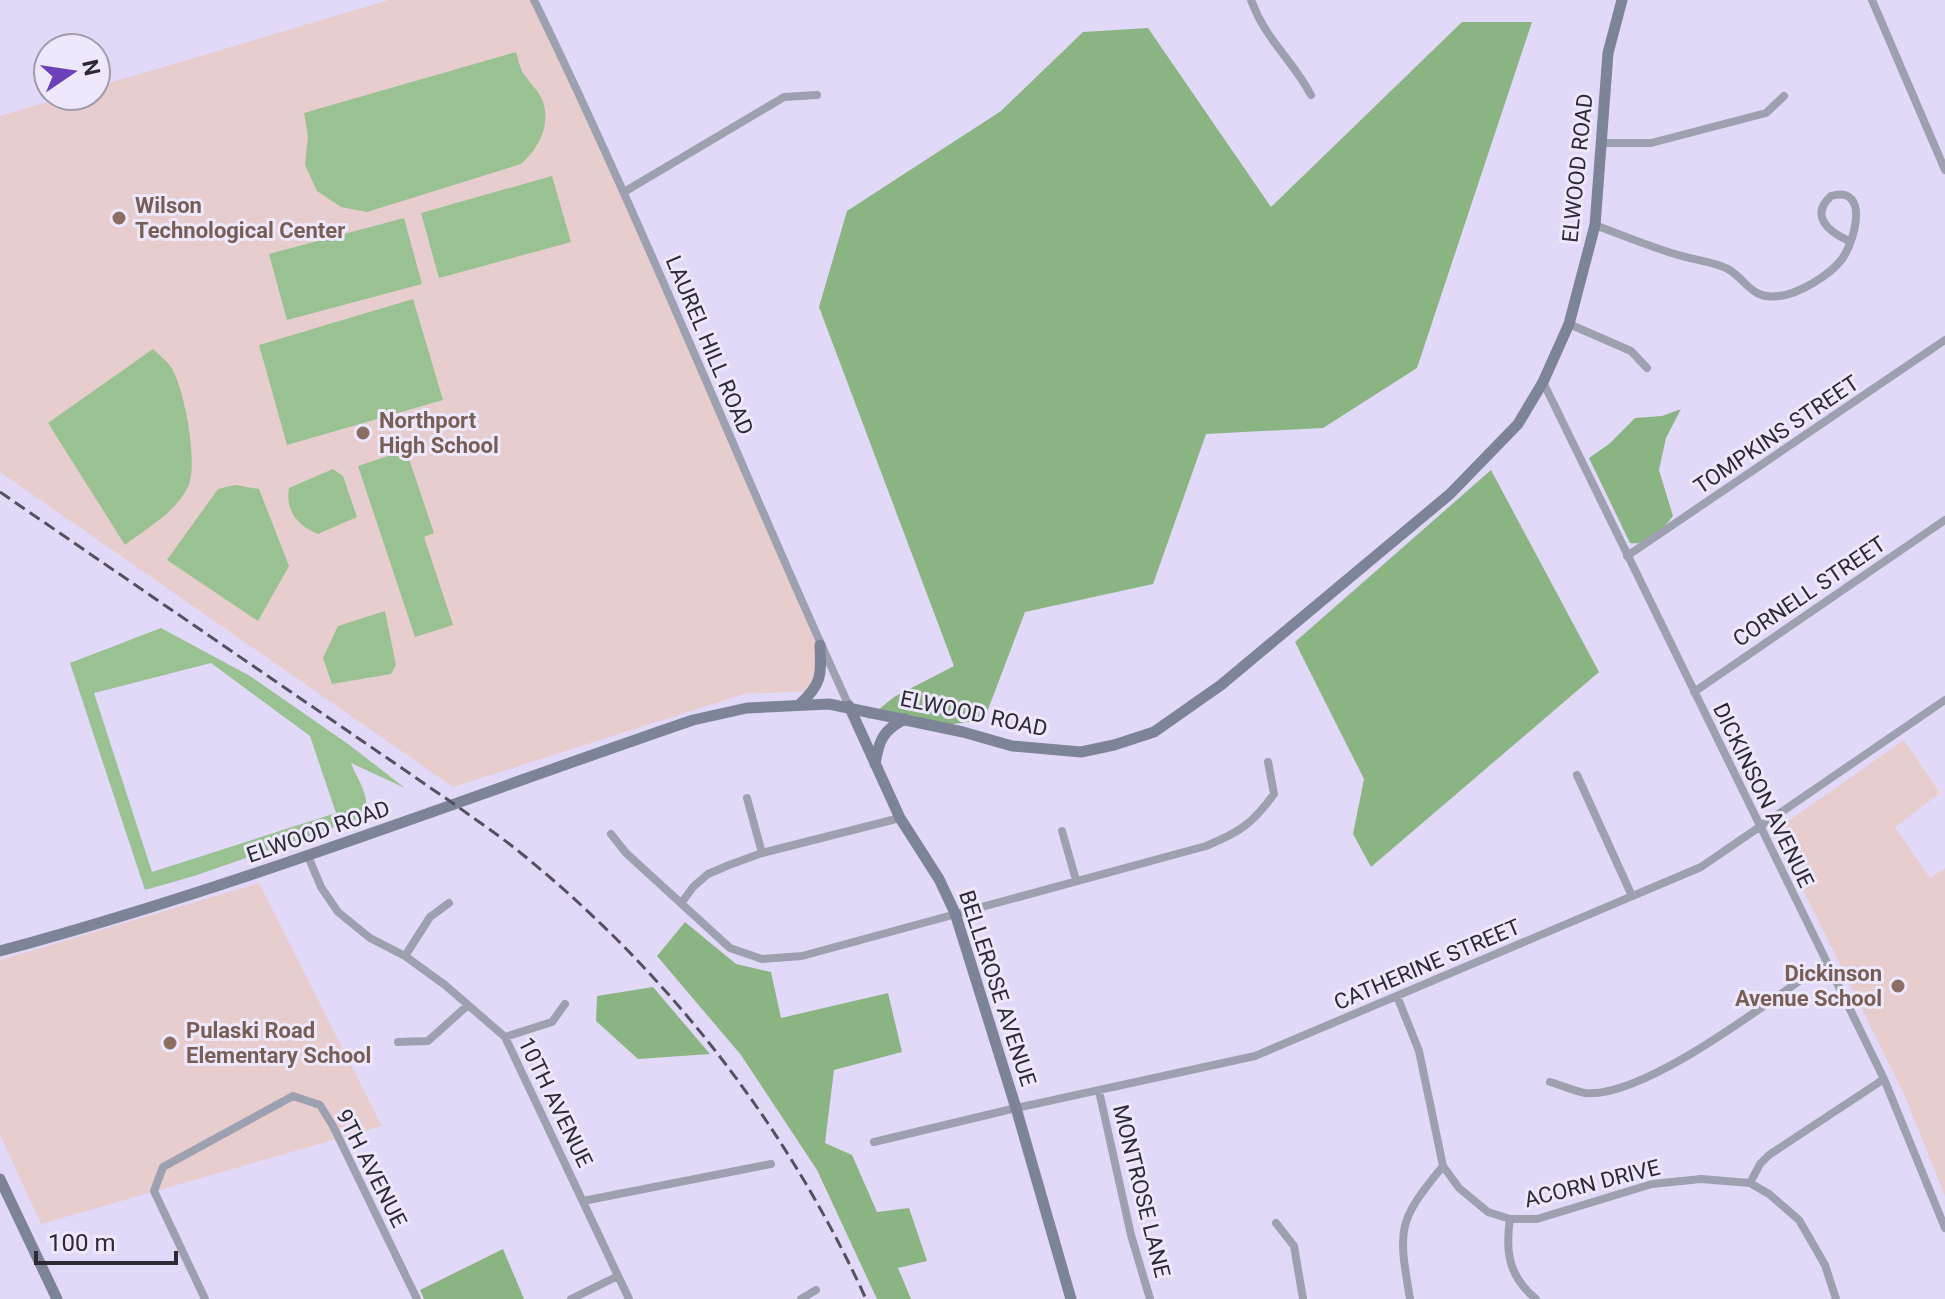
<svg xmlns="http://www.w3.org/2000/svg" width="1945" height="1299" font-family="Roboto,sans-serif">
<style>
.education{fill:#e8cdcf}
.green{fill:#99c192;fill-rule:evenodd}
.forest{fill:#8bb483}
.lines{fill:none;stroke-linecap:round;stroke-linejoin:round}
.street{stroke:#9da1af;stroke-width:8}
.secondary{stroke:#7e8497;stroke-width:11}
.rail{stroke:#555060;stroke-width:3;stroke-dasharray:12 6;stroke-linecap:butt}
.education-dot{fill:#8d6e63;stroke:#ede8fc;stroke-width:3}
.labels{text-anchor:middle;stroke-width:6;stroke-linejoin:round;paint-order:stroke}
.street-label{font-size:22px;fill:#2d2935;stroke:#ede8fc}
.education-label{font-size:22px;font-weight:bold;fill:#785e54;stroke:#ede8fc;text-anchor:start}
</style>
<rect width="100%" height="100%" fill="#e2d9f9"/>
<!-- education -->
<path class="education" d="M389,0H531L640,235L817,645L818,677L810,691L744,694L453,787L0,472V116L67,96H96V87Z
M1904,740L1940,793L1895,827L1930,878L1945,868V1196L1904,1094L1774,831Z
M259,883L382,1126L41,1224L0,1135V960Z"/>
<!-- green -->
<path class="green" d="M516,52C518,58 519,65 522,71C528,82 539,90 543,102C551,126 538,149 521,164L367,212L341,207L317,191L305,165L308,136L304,113Z
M552,176L571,242L439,278L421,213Z
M404,218L422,284L287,320L269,254Z
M413,299L443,400L287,445L259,345Z
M153,349C159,355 166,360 171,367C184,387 199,464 188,487C175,513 147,528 125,545L48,423Z
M406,450L434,533L424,537L453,625L415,637L358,466Z
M333,469L343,476L357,517L318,534C298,526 285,511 289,488Z
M235,485L259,489L289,566L258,621L167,560L218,489Z
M385,611L396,665L391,674L332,684L323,658L338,626Z
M161,628L250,676L348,744L405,788L351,763C357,780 375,801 361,818L194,876L145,890L70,663ZM211,663L310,736L336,813L152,872L94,693Z"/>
<!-- forest -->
<path class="forest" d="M1462,22H1532L1417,368L1323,428L1206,434L1153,584L1025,612L984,720L922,728L889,715L867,719L894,697L954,666L819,307L847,211L1001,111L1083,32L1148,28L1271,207Z
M1681,409L1666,438L1659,470L1673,516C1663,529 1648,546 1630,543L1589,458L1609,444L1635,418L1662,416Z
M1491,470L1599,672L1371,867L1353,834L1364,779L1295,642Z
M685,922L736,964L771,972L781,1018L888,993L902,1052L834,1070L825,1143L852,1155L877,1212L909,1208L927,1261L898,1268L911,1299H877L817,1170L741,1055L657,956Z
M653,987L710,1054L638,1059L596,1021L597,996Z
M503,1249L524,1299H424L420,1290Z"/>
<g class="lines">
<!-- street -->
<path class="street" d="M534,0C647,232 742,472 849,706
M1251,0C1265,39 1292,59 1311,95
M1872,0L1945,170
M1603,143H1651L1766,113L1784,96
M624,192L784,97L817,95
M1595,225C1622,235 1648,246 1675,254C1693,260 1712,261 1728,269C1748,281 1751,300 1779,296C1799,294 1830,275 1842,259C1854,243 1871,185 1831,196C1809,216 1829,232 1849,241
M1569,324L1631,351L1647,368
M1543,382L1884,1079L1945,1228
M1627,556L1945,340
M1694,692L1945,520
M1577,775L1632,896
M747,798L762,853
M1062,831L1076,880
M611,834L626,853L730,948L762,959L802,956L1206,846C1240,832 1252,824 1274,794L1268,762
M308,856L321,887L338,912L370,938L405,956L445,985L505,1037L629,1299
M682,902L693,887L708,874L729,865L762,853L900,818
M405,956L430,917L449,903
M1397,996L1419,1051L1443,1166L1459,1188L1488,1212L1510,1219H1537L1652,1184L1701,1179L1750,1183L1769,1194L1799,1220L1825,1265L1836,1299
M505,1037L552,1022L565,1004
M398,1042L428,1041L468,1005
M1550,1082C1561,1085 1574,1091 1585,1093C1645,1099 1775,997 1826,962
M1099,1091L1131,1235L1150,1299
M874,1142L1016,1108L1255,1056L1701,867L1945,700
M1750,1183L1760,1164L1769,1155L1884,1079
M583,1201L771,1164
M1510,1219C1505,1252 1509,1277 1536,1299
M1276,1223L1294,1246L1303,1299
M205,1299L154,1191L163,1167L293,1096L320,1105L333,1126L417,1299
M571,1299L618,1276
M801,1299L816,1290
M1410,1299C1398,1228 1397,1222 1443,1166"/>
<!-- secondary -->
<path class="secondary" d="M800,704C823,683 821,674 820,645
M849,706L900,818L939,879L955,913L1016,1108L1071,1299
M875,764C879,740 883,730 905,719
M0,951C235,888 462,799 693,720L747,708L829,704L963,732L1012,746L1081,752L1114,745L1154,732L1221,685L1450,494L1518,424L1543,382L1569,324L1595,225L1608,53L1622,0
M0,1179L57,1299"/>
<!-- rail -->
<path class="rail" d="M0,492L454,804C476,820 500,836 522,854C670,974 787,1126 866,1299"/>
</g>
<!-- markers -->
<g class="education-dot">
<circle cx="119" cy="218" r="8"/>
<circle cx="363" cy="433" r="8"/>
<circle cx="1898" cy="986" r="8"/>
<circle cx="170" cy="1043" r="8"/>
</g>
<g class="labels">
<!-- street labels -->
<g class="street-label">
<text transform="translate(1577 168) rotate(-84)" y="8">ELWOOD ROAD</text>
<text transform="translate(710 345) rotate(67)" y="8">LAUREL HILL ROAD</text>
<text transform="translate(1776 434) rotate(-34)" y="8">TOMPKINS STREET</text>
<text transform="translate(1809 591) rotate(-34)" y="8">CORNELL STREET</text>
<text transform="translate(974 713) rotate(12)" y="8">ELWOOD ROAD</text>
<text transform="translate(1764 795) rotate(64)" y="8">DICKINSON AVENUE</text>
<text transform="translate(318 831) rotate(-19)" y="8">ELWOOD ROAD</text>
<text transform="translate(1427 964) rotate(-23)" y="8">CATHERINE STREET</text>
<text transform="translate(998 988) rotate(72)" y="8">BELLEROSE AVENUE</text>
<text transform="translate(556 1102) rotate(64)" y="8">10TH AVENUE</text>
<text transform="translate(372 1168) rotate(63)" y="8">9TH AVENUE</text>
<text transform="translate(1592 1183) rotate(-14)" y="8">ACORN DRIVE</text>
<text transform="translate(1142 1191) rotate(76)" y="8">MONTROSE LANE</text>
</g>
<!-- education labels -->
<g class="education-label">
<text x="135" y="213">Wilson<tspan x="135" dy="25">Technological Center</tspan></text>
<text x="379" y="428">Northport<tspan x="379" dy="25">High School</tspan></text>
<text x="1882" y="981" text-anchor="end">Dickinson<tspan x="1882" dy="25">Avenue School</tspan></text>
<text x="186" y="1038">Pulaski Road<tspan x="186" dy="25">Elementary School</tspan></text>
</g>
</g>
<!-- north arrow -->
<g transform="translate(72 72) rotate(77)"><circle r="38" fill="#ede8fc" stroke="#a09cac" stroke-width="2"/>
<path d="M0-6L14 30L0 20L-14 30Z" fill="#6b40b9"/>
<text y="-12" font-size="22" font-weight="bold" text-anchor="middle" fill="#2d2935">N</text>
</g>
<!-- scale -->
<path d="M36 1251v12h140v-12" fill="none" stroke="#2d2935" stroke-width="4"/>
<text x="48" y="1251" font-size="24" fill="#2d2935" stroke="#ede8fc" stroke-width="6" paint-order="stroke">100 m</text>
</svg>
